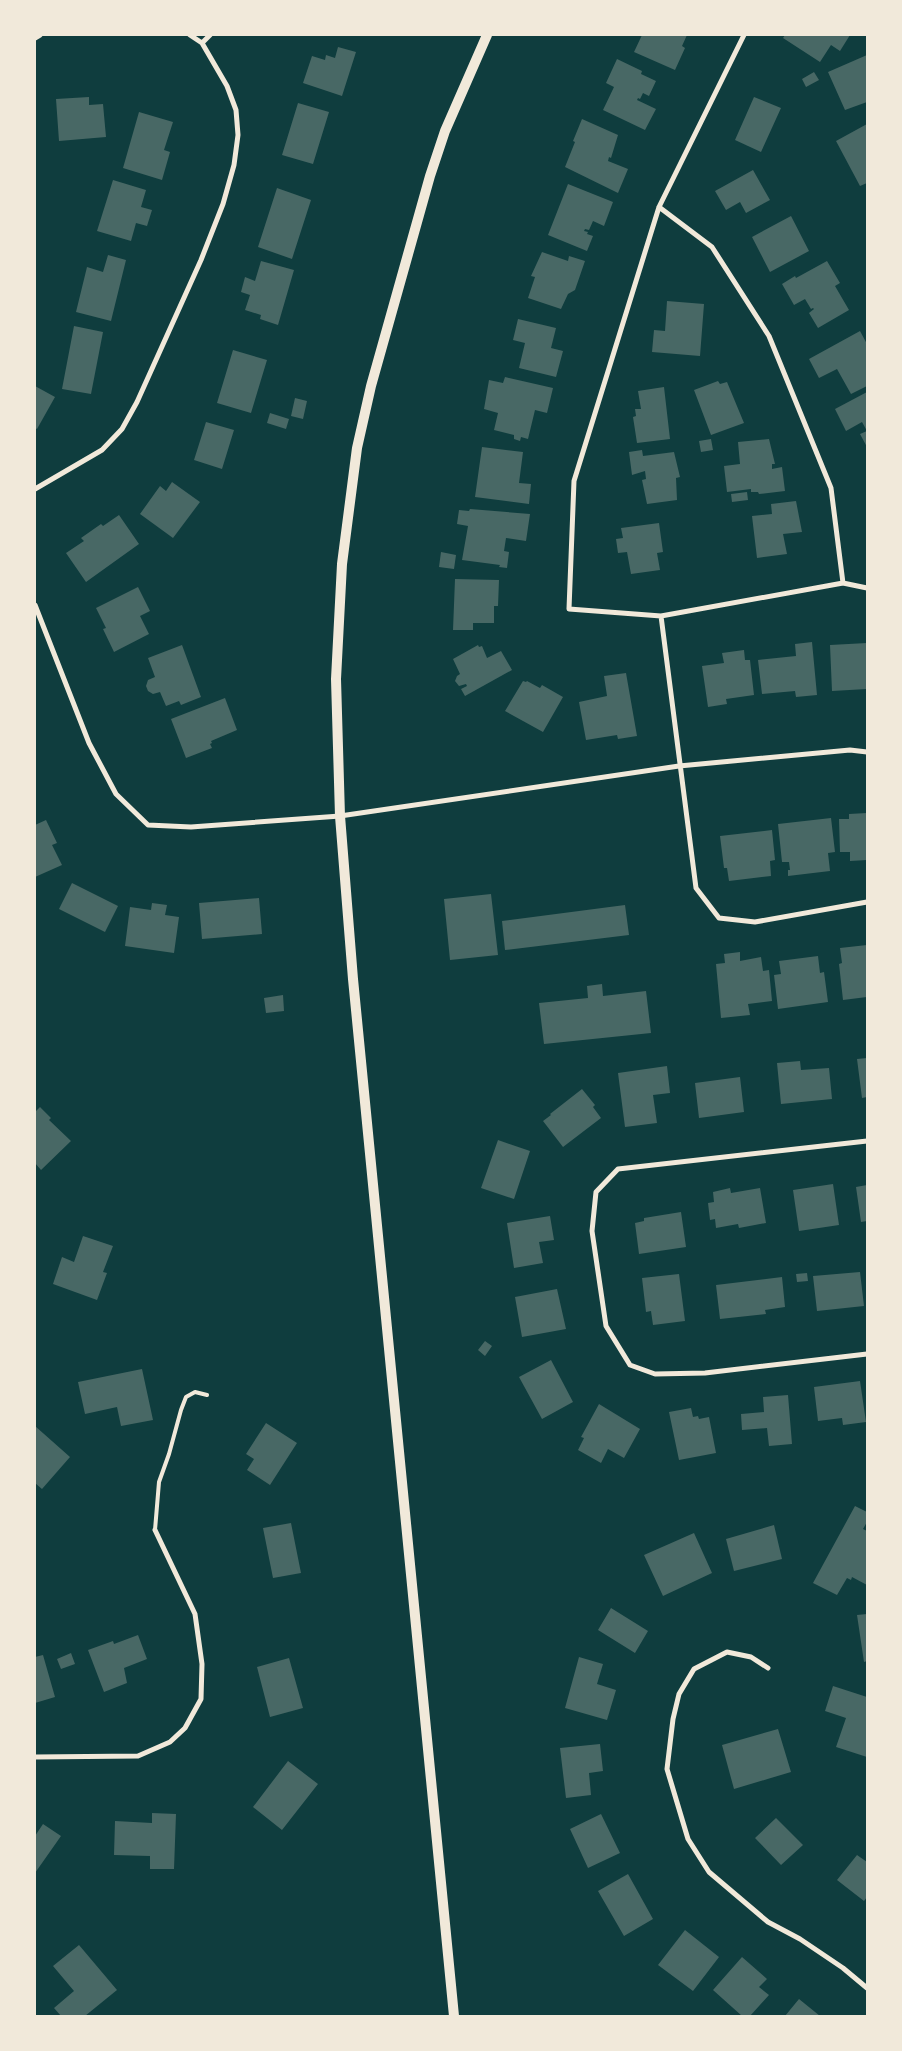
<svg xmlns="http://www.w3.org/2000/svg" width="902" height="2051" font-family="'Alegreya Sans',sans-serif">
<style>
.building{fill:#486865}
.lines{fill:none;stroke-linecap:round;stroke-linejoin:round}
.service{stroke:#f1e9da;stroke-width:4}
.minor{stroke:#f1e9da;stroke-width:5}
.secondary{stroke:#f1e9da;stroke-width:10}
</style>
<rect width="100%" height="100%" fill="#0f3d3e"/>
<!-- building -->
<path class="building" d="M642,35H687L682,46L685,48L675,70L634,52Z
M785,35H850L840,51L831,45L820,62L783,38Z
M338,47L356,52L342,96L303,83L312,56L325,60L326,55L335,58Z
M867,55V102L845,110L828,72Z
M617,59L642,71L641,74L656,81L649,96L643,93L640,99L638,98L637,100L656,109L645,130L603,110L614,87L606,83Z
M814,72L819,80L806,87L802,79Z
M89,97V105L103,104L106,137L59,141L56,99Z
M754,97L781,108L761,152L735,140Z
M298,103L329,112L313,164L282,155Z
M139,112L173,122L164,150L170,152L162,180L123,168Z
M582,119L618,135L611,158L609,157L608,161L628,169L618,193L565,167L575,142L573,141Z
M867,124V183L860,186L836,141Z
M753,170L770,200L746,213L740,202L726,210L715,191Z
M113,180L146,190L141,207L152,210L147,226L136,223L131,241L97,231Z
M568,184L613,202L604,226L593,221L589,230L585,229L584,231L588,232L587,234L593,236L587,251L548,235Z
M277,188L311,200L292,259L258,247Z
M791,216L809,251L770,272L752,237Z
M542,252L568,261L569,256L585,261L575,290L568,294L561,309L528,298L535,277L531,276Z
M108,255L126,260L111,321L76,312L87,267L103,272Z
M261,261L294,270L278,325L260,319L261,315L245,310L250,295L241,292L245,277L255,281Z
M827,261L840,283L835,286L849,310L818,328L809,313L814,309L813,308L811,309L805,299L794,305L782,284L795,276L796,278Z
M667,301L704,304L700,356L652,352L654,330L665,331Z
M518,319L556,328L551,348L563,351L556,377L519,368L525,343L513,340Z
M74,326L103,332L91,394L62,389Z
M860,331L867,344V386L851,394L837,369L819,378L809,359Z
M233,350L267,360L251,413L217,403Z
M505,377L553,388L547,413L535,410L528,439L521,437L520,441L514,439V435L494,430L498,413L484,409L489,380L503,383Z
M718,381L720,384L727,382L744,423L711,435L694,390Z
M35,386L55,397L37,429L35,428Z
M664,387L670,439L637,443L633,417L636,416L635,409H641L638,391Z
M867,392V447L860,434L867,431L862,422L846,431L835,409Z
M295,398L307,401L303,419L291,416Z
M270,413L289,419L286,429L267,423Z
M206,422L234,430L222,469L194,460Z
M711,439L713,450L701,452L699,441Z
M769,439L775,464H772V469L782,467L785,491L759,494L758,492H751V489L727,492L724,466L740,464L738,442Z
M482,447L523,452L519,483L531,484L529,504L475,497Z
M642,450L643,456L674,452L680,477L676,478L677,500L647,504L642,480L646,479L645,471L632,475L629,452Z
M172,482L200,502L173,538L140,514L160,486L166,491Z
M747,492L748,500L732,502L731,494Z
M796,501L802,532L783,534L787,554L757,558L752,516L772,514L771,504Z
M470,509L530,514L526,541L506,538L504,551L509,552L507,568L499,567L500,565L462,560L468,526L457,524L459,510L469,511Z
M119,515L139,544L86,582L66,553L84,541L81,538L101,524L103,526Z
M659,523L663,552L657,553L660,570L631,574L627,552L618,553L616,539L623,538L621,528Z
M441,552L456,555L454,569L439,567Z
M455,579L499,580L498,606H494V623H473V630H453Z
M138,587L150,611L140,616L149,634L114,652L103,629L106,628L96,608Z
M812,642L817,695L796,697L795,691L762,694L758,660L796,656L795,644Z
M867,643V689L832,691L830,645Z
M182,645L201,697L181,705L179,701L166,706L160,692L153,694L148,691L146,686L148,680L155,677L148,658Z
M478,645L479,647L482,646L487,658L501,651L512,670L465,696L461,689L467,686L466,684L459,686L455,681L457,676L460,674L453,659Z
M744,650L745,660H750L754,695L726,699L727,704L708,707L702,666L724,663L722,653Z
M626,673L637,736L618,739L617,735L586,740L579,702L607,696L604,676Z
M523,681L526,682L527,681L540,688L542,685L563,697L543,732L505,711Z
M225,698L237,730L211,741L212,743L210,744L212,748L186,758L171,719Z
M867,813V860L850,861V852H840L839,819H849V814Z
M831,818L835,852L828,853L830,871L788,876V870H790L789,862H782L778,824Z
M46,820L57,843L52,845L62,865L35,877V825Z
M772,830L775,860L770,861L771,876L729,881L727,868H724L720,836Z
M72,883L118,906L105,932L59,909Z
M491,894L498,955L450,960L444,899Z
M259,898L262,934L202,939L199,903Z
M152,903L167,905L165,915L179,917L174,953L125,946L130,907L151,910Z
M625,905L629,935L505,950L502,921Z
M867,945V997L843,1000L839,964L842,963L840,948Z
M740,952V961L761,957L763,971L769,970L772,1001L748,1004L750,1015L721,1018L716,964L725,963L724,954Z
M818,956L820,973L824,972L828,1002L778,1009L774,975L781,974L779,961Z
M602,984L603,996L646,991L651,1033L544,1044L539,1003L588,998L587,986Z
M283,995L284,1011L266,1013L264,998Z
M867,1058V1097L862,1098L857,1059Z
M800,1061L801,1070L829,1068L832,1099L781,1104L777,1063Z
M667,1066L670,1093L653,1095L657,1123L625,1127L618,1073Z
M740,1077L744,1112L699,1118L695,1083Z
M582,1089L595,1105L593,1107L601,1118L563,1147L543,1121L551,1115L550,1114Z
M40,1107L51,1118L49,1120L71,1141L41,1170L35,1163V1112Z
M498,1140L530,1151L514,1199L481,1188Z
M833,1184L839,1225L799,1231L793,1190Z
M867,1185V1221L861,1222L856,1187Z
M730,1188L731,1193L760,1188L766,1223L739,1228L738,1224L716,1228L715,1219L710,1220L708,1203L714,1202L713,1192Z
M681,1212L686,1247L639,1254L635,1223L644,1221V1218Z
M550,1216L554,1240L539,1242L543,1263L514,1268L507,1223Z
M83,1236L113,1246L103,1272L107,1273L97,1300L53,1284L62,1257L74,1262Z
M860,1272L864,1306L817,1311L813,1276Z
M807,1273L808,1281L797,1282L796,1274Z
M679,1274L685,1321L653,1325L651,1311L646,1312L642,1278Z
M782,1277L785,1307L765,1310L766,1314L720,1319L716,1285Z
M557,1289L566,1329L522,1337L515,1297Z
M485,1341L492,1346L485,1356L478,1350Z
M551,1360L573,1402L542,1419L519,1377Z
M142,1369L153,1420L121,1426L117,1407L85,1414L78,1382Z
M860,1381L866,1422L843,1425L842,1418L818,1421L814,1387Z
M788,1395L792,1444L769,1446L767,1428L742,1430L741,1414L764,1412L763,1397Z
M599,1404L640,1429L624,1458L608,1449L601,1463L578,1450L584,1438L581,1437Z
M691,1408L693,1417L698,1416L699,1419L709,1417L716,1453L679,1460L669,1412Z
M266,1423L297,1443L270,1485L247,1470L254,1459L246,1454Z
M35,1426L70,1457L42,1489L35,1483Z
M855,1506L867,1512V1522L863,1529L867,1531V1585L852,1577L851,1580L847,1578L837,1595L813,1583Z
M291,1523L301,1573L273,1578L263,1528Z
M774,1525L782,1559L734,1571L726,1539Z
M694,1533L712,1573L663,1596L644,1555Z
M611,1608L648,1631L635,1653L598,1630Z
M867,1614V1661L864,1662L857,1615Z
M138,1635L147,1659L124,1668L127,1683L104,1692L88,1650L113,1641L114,1644Z
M71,1653L75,1664L61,1669L57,1659Z
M43,1655L55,1697L35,1703V1657Z
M579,1657L603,1664L597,1684L616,1690L607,1720L565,1708Z
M289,1658L303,1708L270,1717L257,1667Z
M833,1686L867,1697V1757L836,1747L846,1718L825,1711Z
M778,1729L791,1772L734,1789L722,1745Z
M600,1744L603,1771L589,1773L591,1795L566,1798L560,1748Z
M288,1761L318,1784L282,1830L253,1807Z
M152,1813L176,1814L174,1869H150V1856L114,1855L115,1821L152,1823Z
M601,1814L620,1853L588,1868L570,1829Z
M776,1818L803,1845L781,1865L755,1838Z
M43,1824L61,1836L35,1873V1836Z
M857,1855L867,1862V1897L864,1901L837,1880Z
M628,1874L653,1919L624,1936L598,1891Z
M685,1930L719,1957L693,1991L658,1965Z
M79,1945L117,1990L85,2016H61L54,2008L74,1991L53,1966Z
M742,1957L767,1979L759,1987L769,1995L750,2016H742L713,1990Z
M799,1999L820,2016H785Z"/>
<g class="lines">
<!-- service -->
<path class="service" d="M155,1530L159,1482L169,1454L181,1410L186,1397L195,1392L207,1395"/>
<!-- minor -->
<path class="minor" d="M744,35L659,207L574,481L569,609L661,616L843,583L867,588
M35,38L40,35
M202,43L210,35
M659,207L712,247L769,336L831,488L843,583
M35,489L102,450L122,429L137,402L201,260L223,204L234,165L238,135L236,110L227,86L202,43L190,35
M35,605L89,743L116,794L148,825L191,827L340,816L679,766L850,750L867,752
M661,616L696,888L719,918L755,922L867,902
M867,1141L618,1169L596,1192L592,1231L606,1326L630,1365L655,1374L705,1373L867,1354
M768,1668L751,1657L727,1652L694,1669L679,1694L673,1719L667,1769L688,1839L709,1872L768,1922L800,1939L843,1968L867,1988
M35,1757L138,1756L170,1742L185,1728L201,1699L202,1664L195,1614L155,1530"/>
<!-- secondary -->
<path class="secondary" d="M454,2016L353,979L340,816L336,679L342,564L357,448L371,386L430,176L445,131L487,35"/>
</g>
<!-- border -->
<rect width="902" height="2051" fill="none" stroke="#f1e9da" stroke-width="72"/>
</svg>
